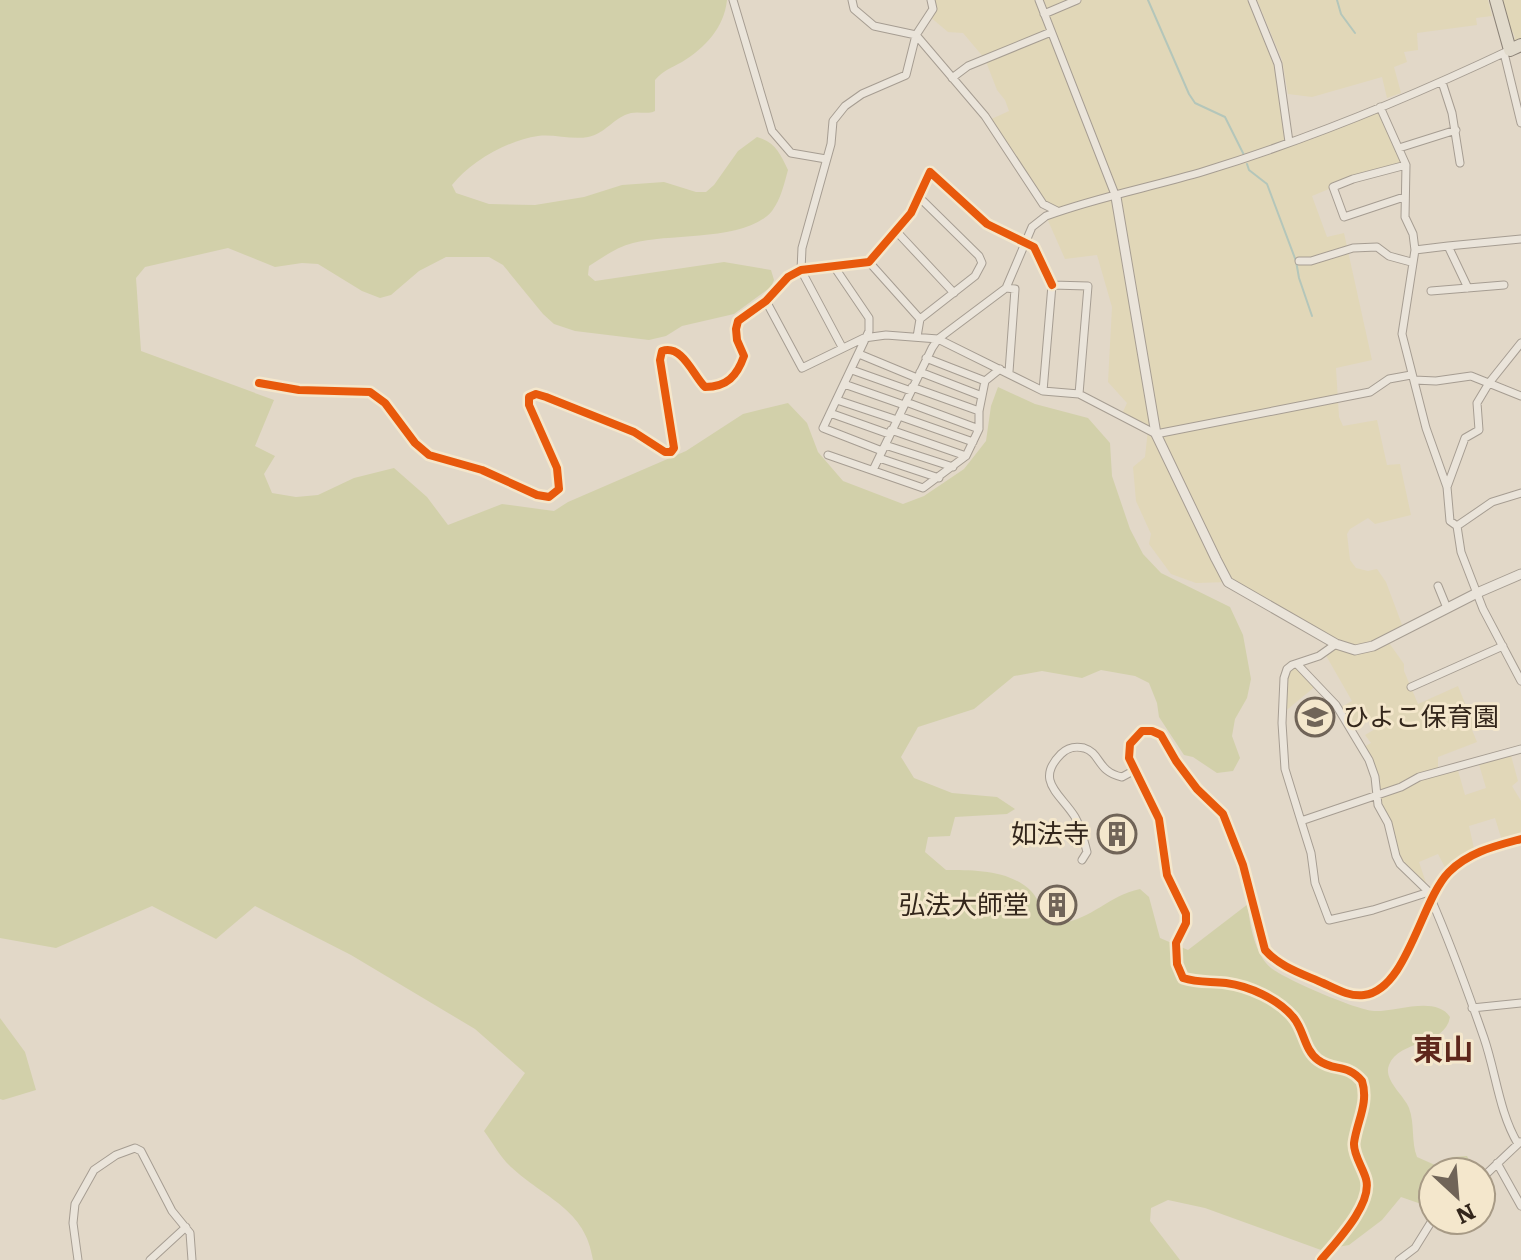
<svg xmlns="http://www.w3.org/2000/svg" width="1521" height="1260" font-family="Literata,'Noto Sans JP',serif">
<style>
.farmland{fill:#e1d7b8}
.green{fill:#d2d0aa}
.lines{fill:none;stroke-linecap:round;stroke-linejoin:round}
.stream{stroke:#b4c6ba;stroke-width:2}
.minor-casing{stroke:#a69d92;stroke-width:9}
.tertiary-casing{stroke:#a69d92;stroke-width:11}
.primary-casing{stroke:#8c8378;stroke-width:14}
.minor{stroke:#eae4da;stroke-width:7}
.tertiary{stroke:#eae4da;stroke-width:9}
.primary{stroke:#e1dacb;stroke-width:12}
.cycleway-casing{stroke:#f4e7cc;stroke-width:13}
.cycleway{stroke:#e8590c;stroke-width:8}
.labels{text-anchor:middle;stroke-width:6;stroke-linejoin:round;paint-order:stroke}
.poi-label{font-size:26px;fill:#33261b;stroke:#f4e7cc;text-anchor:end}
.quarter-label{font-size:30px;font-weight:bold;fill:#5e271c;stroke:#f4e7cc}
</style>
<rect width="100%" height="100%" fill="#e2d8c8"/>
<!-- farmland -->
<path class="farmland" d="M931,0H1252L1278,64L1290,141L1380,107L1406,165L1353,179L1312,196L1327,237L1344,233L1372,360L1336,368L1339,417L1343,426L1377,420L1387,465L1400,464L1411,515L1375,524L1368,518L1350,529L1347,534L1350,560L1356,568L1368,571L1377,569L1386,582L1404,630L1387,640L1404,664V671L1418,704L1458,686L1467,708L1477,704L1485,724L1472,730L1477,742L1438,757V772L1457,767L1465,795L1486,788L1478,761L1510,752L1518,781L1512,786L1521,801V839L1503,844L1495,818L1469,826L1475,853L1448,873L1438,854L1419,862L1429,892L1400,864L1382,815L1375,777L1362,748L1371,743L1365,735L1375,729L1367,715L1348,725L1338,709L1352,701L1324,652L1335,645L1229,582L1196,583L1171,574L1149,544L1151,534L1136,501L1133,467L1145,457L1148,430L1121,416L1127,403L1108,382L1112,307L1097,255L1065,259L1046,216L1056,212L1043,204L987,121L1009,111L1005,100L997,90L985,59L963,33L948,32L929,16Z
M1257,0H1488L1492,16L1476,18L1477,25L1417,33L1418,50L1404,52L1407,62L1394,67L1401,93L1387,98L1382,77L1312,97L1288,94L1282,60Z
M1497,0H1521V45L1510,50L1515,37Z
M1297,664L1317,685L1283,713L1287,669Z"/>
<!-- green -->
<path class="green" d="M0,0H727C724,28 705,48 682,62C671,68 664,70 655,80V111C647,115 640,111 631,113C614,117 605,134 588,137C572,140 554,134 538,136C508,140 470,162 452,185L456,193L489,204L535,205L584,197L622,185L664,182L696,192H706L714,185L738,151L757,137C775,142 780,153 788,170C784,184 781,199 772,211C746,242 670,233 633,243C617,247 603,257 589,266L588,275L595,281L724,262L771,270L774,280L771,287L734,314L682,326L666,336L649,340L575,331L554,324L543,314L503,265L489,257H446L419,271L391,295L380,298L362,291L318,264L302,263L275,267L228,248L145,267L136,278L141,351L274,400L255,446L275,456L264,474L272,493L296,497L318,495L354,478L394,468L427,497L448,525L502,504L554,511L568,502L686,451L743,414L788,403L807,423L818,452L843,481L903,504L924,496L964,469L986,441L991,406L998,387L1035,404L1088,418L1110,443L1112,476L1130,529L1143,554L1161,573L1230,607L1243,635L1251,679L1247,698L1235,719L1232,736L1240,758L1233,771L1217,773L1193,757L1184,755L1159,717L1157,703L1149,683L1135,676L1101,670L1082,678L1042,671L1014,676L974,709L918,727L901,757L914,778L952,793L997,797L1015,809L1007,814L955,817L950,836L928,837L925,852L946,870C974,870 1010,870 1031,891C1042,903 1042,917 1059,924C1094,918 1108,896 1140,889L1149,897L1160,938L1188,950L1248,904C1249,923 1255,955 1271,968C1285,979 1356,1010 1374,1011C1396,1012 1436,995 1450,1017C1445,1047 1399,1039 1389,1065C1383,1080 1404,1095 1409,1108C1415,1124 1411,1142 1417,1157L1435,1165L1453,1157L1467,1156L1473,1168L1472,1172H1433V1202L1427,1206L1401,1197L1382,1220L1349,1245L1321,1250L1205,1208L1168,1200L1151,1208L1150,1221L1180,1260H593C586,1209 544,1198 511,1167C500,1157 493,1143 484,1131L525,1073L475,1029L351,955L255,906L216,939L152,906L56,948L0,938Z
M0,1018L25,1052L36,1090L3,1100L0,1099Z"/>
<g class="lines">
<!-- stream -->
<path class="stream" d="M1148,0L1189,94L1195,103L1225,117L1244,155
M1337,0L1341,14L1355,33
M1247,164L1249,170L1267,184L1296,261L1299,278L1312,316"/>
<!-- minor casing -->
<g class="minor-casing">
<path id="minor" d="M733,0L772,131L791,153L826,159
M852,0L854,9L874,26L916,35L985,116L1043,204L1057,211
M1039,0L1116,197
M1252,0L1278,64L1289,142
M1044,14L1077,0
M1504,53L1521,123
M952,78L968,66L1051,32
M1442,82L1452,113L1460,163
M1380,107L1406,165L1405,217L1413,234L1415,250L1402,334L1426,428L1447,487L1450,521L1457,526L1461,552L1483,609L1521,681
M1399,148L1456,130
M1404,197L1344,217L1333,187L1353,179L1406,165
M897,232L954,293
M1448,246L1521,239
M1415,250L1448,246L1468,288
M1299,261H1311L1353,248L1377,247L1389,256L1411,262
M869,262L920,319
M833,265L869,318V331L823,428L882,451
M1006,288L1015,289L1009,372
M1431,291L1504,285
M766,301L802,368L864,338L886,335L938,339L1043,391L1079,394L1156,434L1370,392L1389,379L1411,375
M917,337L920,319L975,276L982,263L979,256L919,197
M842,347L801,270L802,248L831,144L833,121L845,106L862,94L906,75L916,35L933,9L931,0
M859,354L917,378
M926,358L985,381
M852,370L911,391
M920,372L982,396
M1414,380L1436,381L1471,376L1521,396
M259,383L299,390L370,392L385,403L415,443L429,455L482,470L537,495L549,497L559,489L557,468L529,405V397L536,394L546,397L634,432L665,452H671L674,448L660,360L662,351C682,344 693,375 705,387C727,387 737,376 744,356L737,340L736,329L738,321L766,301L788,277L801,270L869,262L911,213L930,172L987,224L1034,247L1052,285
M844,384L904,405
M912,387L979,411
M1043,391L1052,285L1088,286L1079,394
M837,400L897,420
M906,402L979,429
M830,413L889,434
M899,416L973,442
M891,430L966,456
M885,445L953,467
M828,455L923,488L966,456L979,429V411L985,381L1000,369
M879,458L939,478
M873,470L932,348L938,339L1006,288L1032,227L1046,216C1097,197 1152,187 1205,171C1309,139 1411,97 1510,50
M1447,487L1465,438L1479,430L1477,403L1489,383L1521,343
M1457,526L1492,502L1521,493
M1438,586L1447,608
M1297,664L1336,705L1369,760L1375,777L1378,805L1388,823L1396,856L1400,864L1429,892
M1411,687L1503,646
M1301,821L1285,769L1282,723L1284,678L1287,669L1292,665L1319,656L1336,644
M1082,860L1087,852C1084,841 1081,827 1075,817C1061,794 1034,781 1061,754C1068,747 1075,746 1084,748C1101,753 1097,772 1122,777L1135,770
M1433,894L1429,892L1373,910L1329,920L1315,883L1311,853L1301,821L1401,787L1419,777L1521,749
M1431,899C1451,945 1468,992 1484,1038C1496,1073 1499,1112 1518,1144
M1472,1008L1521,1003
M1497,1163L1521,1206
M1481,1179L1520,1142
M78,1260L73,1223L75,1204L94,1170L116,1155L135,1148L141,1151L172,1211L190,1233L192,1260
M150,1260L186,1227
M1399,1260L1415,1248L1433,1219"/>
</g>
<!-- tertiary casing -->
<g class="tertiary-casing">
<path id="tertiary" d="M1116,197L1156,434L1216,559L1228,582L1336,644L1355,650L1373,646L1477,593L1521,574
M1321,1260C1336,1242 1373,1204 1366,1179C1363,1168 1353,1154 1354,1143C1357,1121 1369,1103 1362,1081C1347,1063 1334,1072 1318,1060C1304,1050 1304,1029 1293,1017C1278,999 1249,986 1226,983C1211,981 1198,983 1183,978L1177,964L1176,943L1186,923V914L1167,875L1159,819L1129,758L1130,744L1142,731H1152L1161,735L1176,761L1197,789L1223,814L1243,865L1265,950C1280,967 1303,974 1323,983C1336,989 1350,997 1364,995C1407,990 1421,900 1449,872C1469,852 1495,846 1521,839"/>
</g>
<!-- primary casing -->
<g class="primary-casing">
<path id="primary" d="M1496,0L1510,50L1521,45"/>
</g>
<!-- minor -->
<use href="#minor" class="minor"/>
<!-- tertiary -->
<use href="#tertiary" class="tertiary"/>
<!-- primary -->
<use href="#primary" class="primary"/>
<!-- cycleway casing -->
<g class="cycleway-casing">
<path id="cycleway" d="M259,383L299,390L370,392L385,403L415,443L429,455L482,470L537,495L549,497L559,489L557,468L529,405V397L536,394L546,397L634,432L665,452H671L674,448L660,360L662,351C682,344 693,375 705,387C727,387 737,376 744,356L737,340L736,329L738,321L766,301L788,277L801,270L869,262L911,213L930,172L987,224L1034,247L1052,285
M1321,1260C1336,1242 1373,1204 1366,1179C1363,1168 1353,1154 1354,1143C1357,1121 1369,1103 1362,1081C1347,1063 1334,1072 1318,1060C1304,1050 1304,1029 1293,1017C1278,999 1249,986 1226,983C1211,981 1198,983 1183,978L1177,964L1176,943L1186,923V914L1167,875L1159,819L1129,758L1130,744L1142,731H1152L1161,735L1176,761L1197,789L1223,814L1243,865L1265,950C1280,967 1303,974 1323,983C1336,989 1350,997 1364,995C1407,990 1421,900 1449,872C1469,852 1495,846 1521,839"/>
</g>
<!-- cycleway -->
<use href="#cycleway" class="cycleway"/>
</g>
<!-- icons -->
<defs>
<g id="school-ring" transform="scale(2)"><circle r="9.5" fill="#f4e7cc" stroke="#706458" stroke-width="1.5"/><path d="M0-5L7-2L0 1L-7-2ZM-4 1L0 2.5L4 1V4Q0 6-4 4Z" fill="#706458"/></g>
<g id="building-ring" transform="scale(2)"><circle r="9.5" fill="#f4e7cc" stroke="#706458" stroke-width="1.5"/><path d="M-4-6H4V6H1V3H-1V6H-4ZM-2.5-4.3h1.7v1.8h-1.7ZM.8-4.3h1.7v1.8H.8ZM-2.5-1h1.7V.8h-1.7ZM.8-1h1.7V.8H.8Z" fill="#706458"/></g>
</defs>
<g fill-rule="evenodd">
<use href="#school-ring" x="1315" y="717"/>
<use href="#building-ring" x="1117" y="834"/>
<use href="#building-ring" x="1057" y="905"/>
</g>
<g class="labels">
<!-- poi labels -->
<g class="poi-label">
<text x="1343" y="726" text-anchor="start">ひよこ保育園</text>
<text x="1089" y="843">如法寺</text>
<text x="1029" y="914">弘法大師堂</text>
</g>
<!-- quarter labels -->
<g class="quarter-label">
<text x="1443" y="1060">東山</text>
</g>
</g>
<!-- north arrow -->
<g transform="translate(1457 1196) rotate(154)"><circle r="38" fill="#f4e7cc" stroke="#a79a85" stroke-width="2"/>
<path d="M0-6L14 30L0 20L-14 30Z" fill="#706458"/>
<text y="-12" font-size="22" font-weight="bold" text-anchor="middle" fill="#33261b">N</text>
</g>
</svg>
